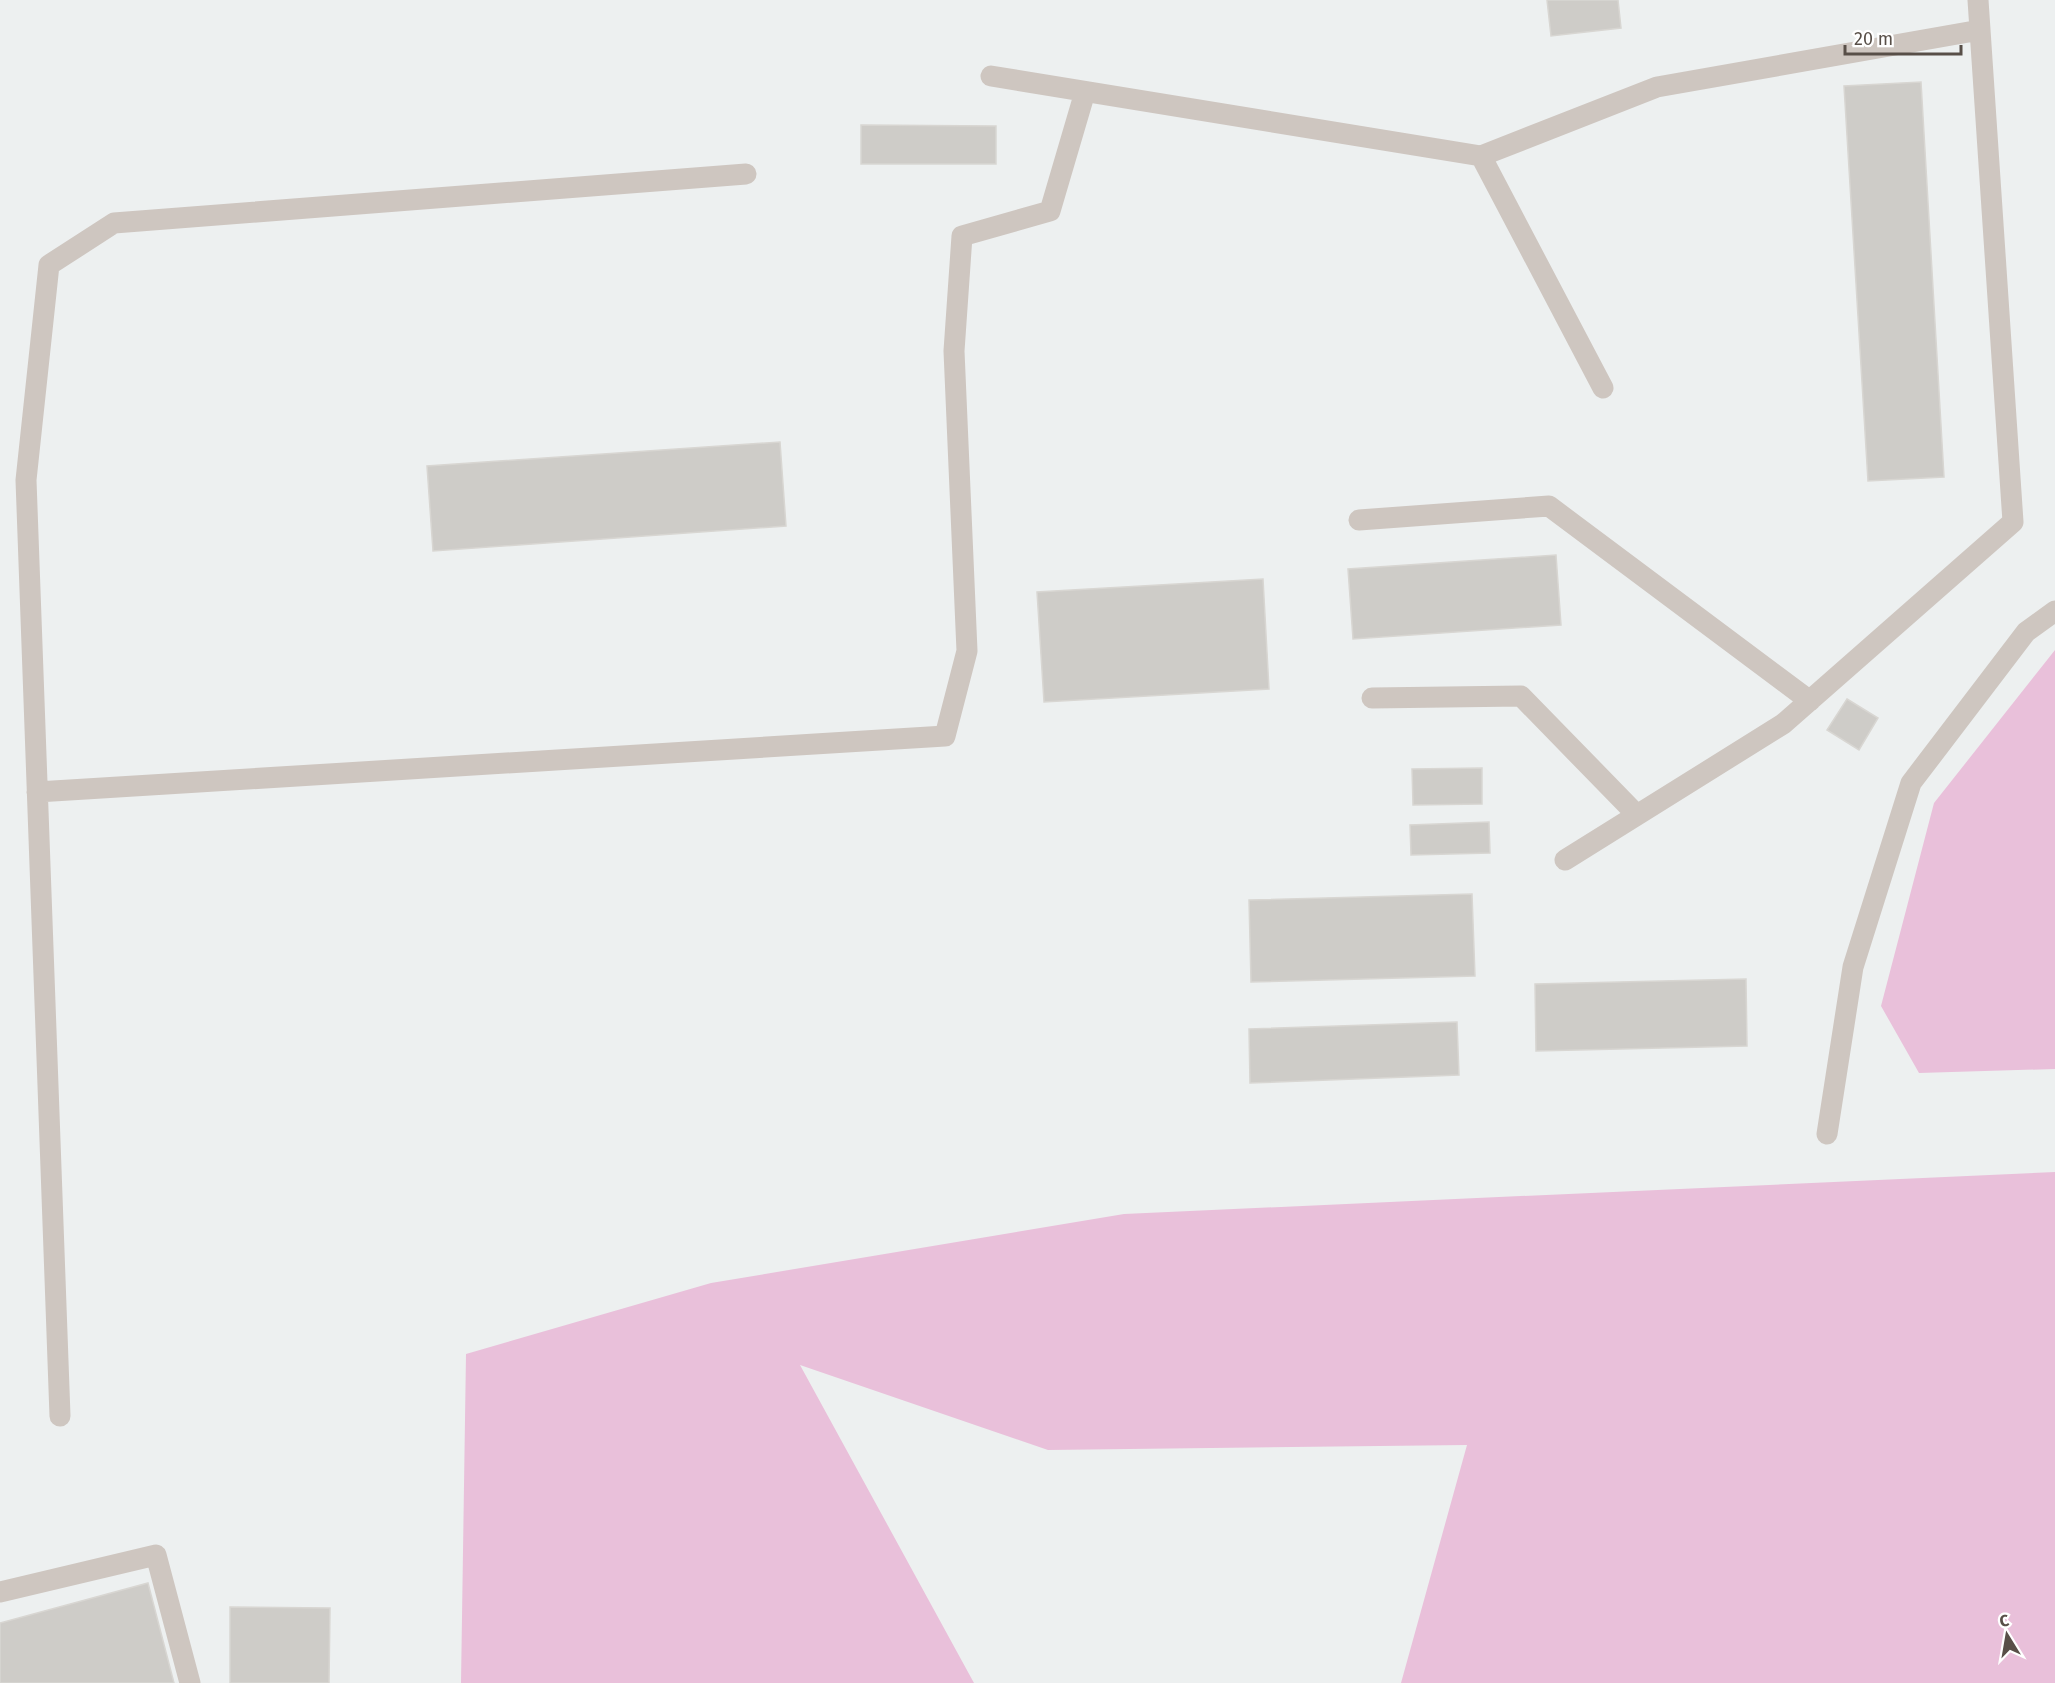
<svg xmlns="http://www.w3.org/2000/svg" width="2055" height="1683" font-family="'Fira Sans',sans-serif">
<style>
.green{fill:#e9c0da}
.building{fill:#ceccc8;stroke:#d8d6d2;stroke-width:1.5}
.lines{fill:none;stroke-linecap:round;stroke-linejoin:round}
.service{stroke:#cec6c0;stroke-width:21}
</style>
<rect width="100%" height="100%" fill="#edf0f0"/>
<!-- green -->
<path class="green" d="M2055,650V1069L1919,1073L1881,1006L1934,803Z
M2055,1172V1683H1401L1467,1445L1048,1450L800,1365L974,1683H461L466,1354L711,1283L1124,1214Z"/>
<!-- building -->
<path class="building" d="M1547,0H1618L1621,28L1551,36Z
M1921,82L1944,477L1868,481L1844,86Z
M861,125L996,126V164H861Z
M780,442L786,526L433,551L427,466Z
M1556,555L1561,625L1353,639L1348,569Z
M1263,579L1269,689L1044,702L1037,592Z
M1847,699L1878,718L1859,750L1827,730Z
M1482,768V804L1413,805L1412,769Z
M1489,822L1490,853L1411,855L1410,825Z
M1472,894L1475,976L1251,982L1249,900Z
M1746,979L1747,1046L1536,1051L1535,984Z
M1457,1022L1459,1075L1250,1083L1249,1029Z
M148,1583L174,1683H0V1623Z
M230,1607L330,1608L329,1683H230Z"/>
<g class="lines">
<!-- service -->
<path class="service" d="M991,76L1481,156L1657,87L1980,30
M1481,156L1603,388
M1359,520L1549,506L1810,701
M1372,698L1521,696L1637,815
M37,792L945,736L967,651L954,351L962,236L1050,211L1085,92
M1565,860L1783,724L2013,522L1978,0
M1827,1134L1853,967L1911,783L2026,632L2055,611
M60,1416L26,480L49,265L114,223L746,174
M0,1592L156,1555L190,1683"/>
</g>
<!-- north arrow -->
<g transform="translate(2007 1635) rotate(349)" stroke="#ffffff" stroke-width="4.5" paint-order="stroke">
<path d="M0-4.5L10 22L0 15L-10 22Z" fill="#584f48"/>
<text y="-9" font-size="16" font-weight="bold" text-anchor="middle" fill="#584f48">С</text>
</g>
<!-- scale -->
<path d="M1845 45v9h116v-9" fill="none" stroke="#584f48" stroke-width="3"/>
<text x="1854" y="45" font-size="18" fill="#584f48" stroke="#ffffff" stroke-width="4.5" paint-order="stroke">20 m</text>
</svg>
